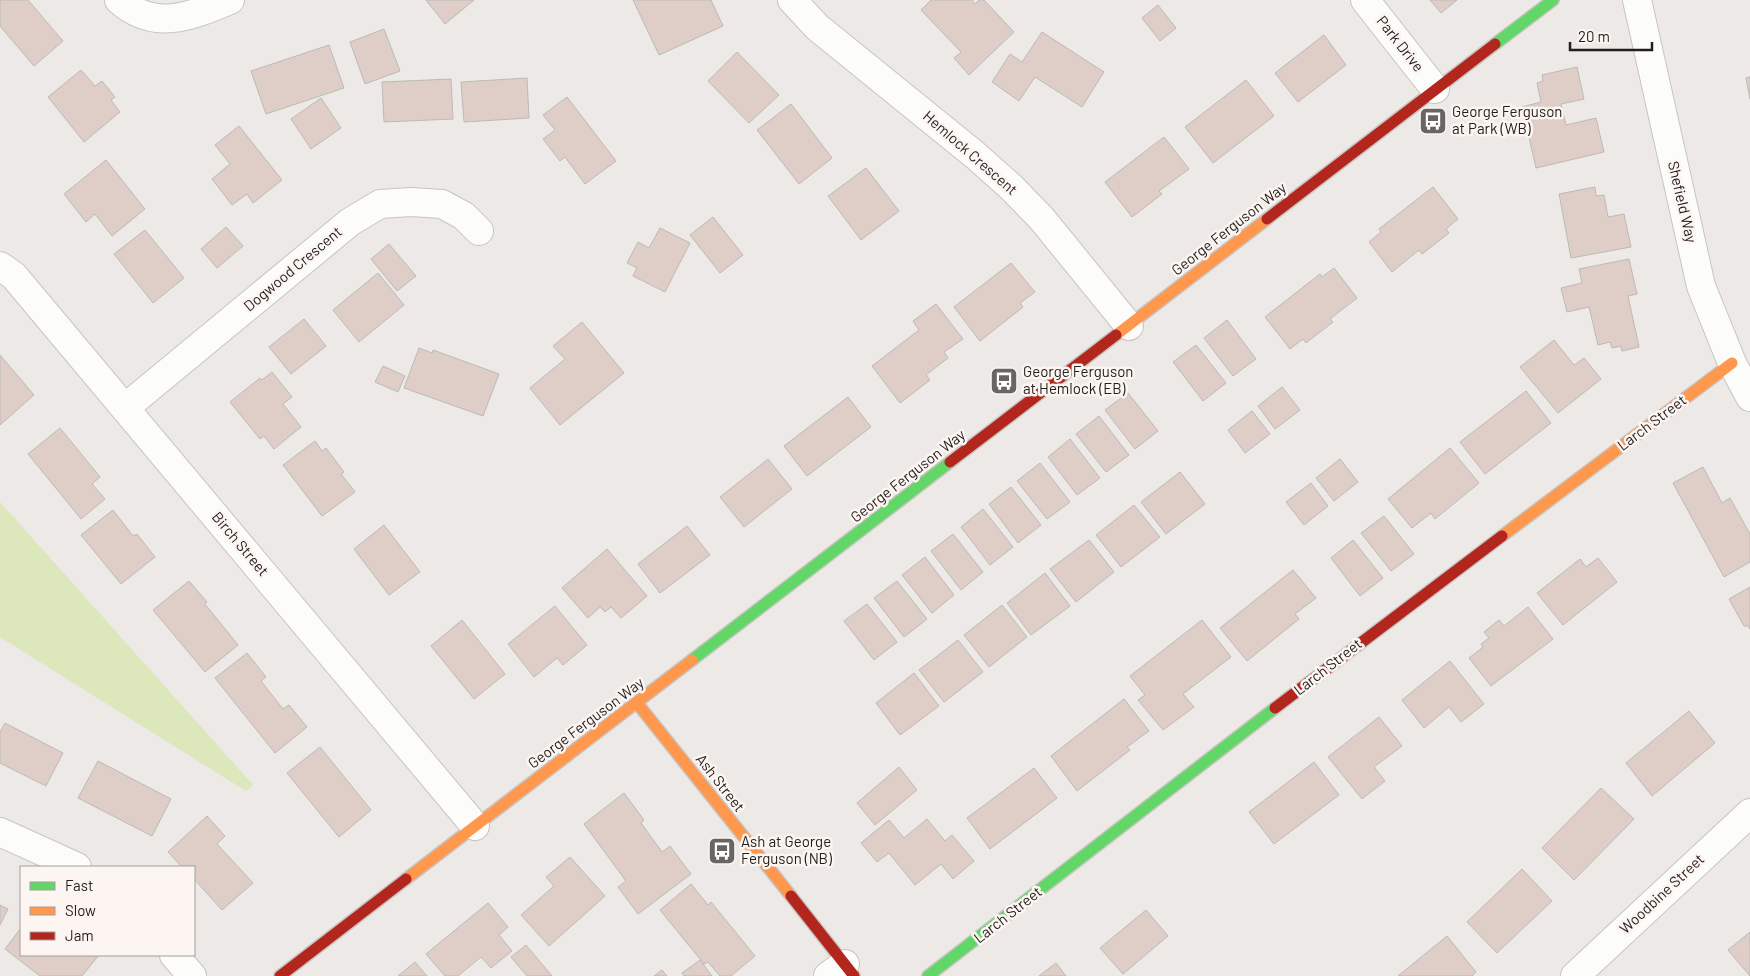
<svg xmlns="http://www.w3.org/2000/svg" width="1750" height="976" font-family="Barlow,sans-serif">
<style>
.green{fill:#dce7bc}
.building{fill:#dfcec7;stroke:#bcb9b7}
.lines{fill:none;stroke-linecap:round;stroke-linejoin:round}
.street-casing{stroke:#c7c4c2;stroke-width:30}
.fast-casing{stroke:#c7c4c2;stroke-width:14}
.slow-casing{stroke:#c7c4c2;stroke-width:14}
.jam-casing{stroke:#c7c4c2;stroke-width:14}
.street{stroke:#fcfcfb;stroke-width:28}
.fast{stroke:#63d668;stroke-width:11}
.slow{stroke:#ff974d;stroke-width:11}
.jam{stroke:#b3261e;stroke-width:11}
.labels{text-anchor:middle;stroke-width:5;stroke-linejoin:round;paint-order:stroke}
.street-label{font-size:15px;fill:#211e1d;stroke:#fcf5f1}
.poi-label{font-size:15px;fill:#211e1d;stroke:#fcf5f1;text-anchor:start}
</style>
<rect width="100%" height="100%" fill="#ece9e6"/>
<!-- green -->
<path class="green" d="M0,502L253,785L246,791L0,637Z"/>
<!-- building -->
<path class="building" d="M0,0H28L63,41L34,66L0,26Z
M426,0H474L445,24Z
M633,0H711L723,26L659,55Z
M931,0H972L975,4L979,0H984L1014,32L969,75L954,58L961,52L921,10Z
M1430,0H1457L1441,13Z
M1158,5L1176,28L1160,41L1142,18Z
M384,29L400,71L365,84L350,42Z
M1042,32L1104,72L1082,107L1035,77L1019,101L992,82L1010,54L1022,62Z
M1324,35L1346,65L1298,102L1275,73Z
M329,45L344,88L266,114L251,71Z
M737,52L779,95L749,123L708,81Z
M1577,67L1584,99L1561,104L1566,125L1596,118L1604,152L1536,168L1522,107L1541,102L1537,83L1543,81L1542,75Z
M81,70L95,86L102,81L115,97L111,100L120,112L84,142L48,97Z
M1750,77V99L1746,78Z
M527,78L529,118L464,122L461,82Z
M451,79L453,119L384,122L382,82Z
M1246,80L1274,116L1213,163L1185,127Z
M567,97L616,161L585,184L565,157L560,161L543,139L555,130L543,115Z
M321,98L341,128L311,149L291,119Z
M791,104L832,158L799,184L757,130Z
M239,126L282,180L253,203L247,194L232,205L212,179L230,164L215,145Z
M1164,137L1189,169L1159,191L1162,194L1132,217L1105,182Z
M106,160L145,209L112,236L95,214L86,222L64,194Z
M866,168L899,211L861,240L828,196Z
M1433,187L1458,219L1446,229L1449,233L1422,254L1419,250L1392,272L1369,242L1381,232L1379,229Z
M1595,187L1596,196L1604,195L1608,217L1624,214L1631,247L1571,258L1559,194Z
M713,217L743,255L720,273L690,235Z
M226,227L243,246L217,268L201,249Z
M660,228L690,243L665,292L633,276L637,268L627,263L638,242L649,248Z
M145,230L184,278L153,303L114,254Z
M389,244L416,276L397,291L371,259Z
M1629,259L1637,294L1628,296L1639,347L1622,351L1621,346L1612,348L1610,342L1598,345L1589,307L1567,312L1561,288L1582,283L1579,269Z
M1011,263L1035,292L1020,303L1023,307L980,341L954,307Z
M1334,268L1357,298L1330,319L1333,322L1306,343L1303,339L1290,349L1265,317L1320,274L1322,277Z
M378,273L404,305L359,342L333,310Z
M936,304L963,339L944,352L948,358L926,375L930,380L900,403L872,366L919,330L913,321Z
M304,319L326,346L291,374L269,347Z
M1227,320L1256,359L1233,376L1204,338Z
M582,322L624,373L560,425L530,388L565,359L553,346Z
M1554,340L1574,365L1584,358L1601,379L1558,413L1520,367Z
M1196,345L1226,383L1203,401L1173,362Z
M419,348L432,353L433,350L499,374L483,416L404,388Z
M0,355L34,395L0,425Z
M383,366L405,376L398,392L375,382Z
M272,372L292,397L283,404L301,427L274,449L264,436L260,439L230,402L260,378L262,380Z
M1282,387L1300,410L1275,429L1258,406Z
M1526,391L1551,423L1485,474L1460,442Z
M1128,393L1158,431L1135,449L1105,410Z
M848,397L871,427L807,476L784,446Z
M1252,411L1270,434L1245,453L1228,430Z
M1099,416L1129,455L1106,472L1076,434Z
M60,428L100,477L92,484L105,499L81,519L28,454Z
M1070,439L1100,478L1077,495L1048,457Z
M315,441L322,451L326,448L344,472L341,474L355,492L322,516L283,465Z
M1450,448L1479,483L1435,519L1431,513L1412,528L1388,499Z
M768,459L792,489L744,527L720,497Z
M1340,459L1358,482L1334,501L1316,478Z
M1040,463L1070,502L1047,519L1017,481Z
M1703,467L1722,503L1730,498L1750,534V562L1724,577L1673,483Z
M1180,472L1205,504L1166,534L1141,502Z
M1311,483L1328,506L1304,525L1286,502Z
M1011,487L1041,525L1018,543L989,504Z
M1134,505L1160,537L1121,567L1096,535Z
M983,509L1013,547L990,565L961,527Z
M113,510L133,536L137,534L155,557L121,584L81,535Z
M1384,516L1414,554L1391,571L1361,533Z
M384,525L420,572L389,595L354,549Z
M687,526L710,555L660,593L638,564Z
M953,534L983,572L961,590L931,551Z
M1089,540L1114,572L1076,602L1050,569Z
M1353,540L1383,578L1360,596L1331,558Z
M607,549L647,596L621,618L611,607L605,612L600,607L588,618L562,588Z
M925,557L954,595L932,613L902,575Z
M1598,558L1617,582L1563,625L1537,593L1580,559L1586,567Z
M1293,570L1316,598L1295,614L1299,619L1247,661L1220,628Z
M1045,573L1070,606L1031,635L1007,603Z
M189,581L207,602L205,604L238,645L205,672L153,610Z
M897,581L927,619L904,637L874,598Z
M1750,587V629L1748,626H1744L1729,599Z
M867,604L897,642L874,660L844,621Z
M1002,605L1027,637L989,667L964,635Z
M555,606L587,645L563,665L557,658L534,677L508,644Z
M1528,607L1553,639L1491,686L1469,658L1483,647L1481,644L1489,638L1484,632L1499,620L1504,626Z
M462,620L505,674L474,699L431,646Z
M1202,620L1231,657L1183,694L1194,707L1163,730L1138,700L1145,695L1130,676Z
M958,640L983,672L944,702L919,670Z
M247,653L266,677L261,681L283,709L289,705L307,727L275,753L215,678Z
M1450,661L1484,704L1461,722L1449,707L1424,728L1402,700Z
M914,673L939,706L900,735L876,703Z
M1124,699L1149,731L1127,747L1130,750L1077,791L1051,756Z
M1689,711L1715,743L1652,796L1626,763Z
M1379,717L1402,746L1374,767L1385,781L1362,799L1328,757Z
M5,723L63,753L46,786L0,763V732Z
M320,747L371,810L339,837L287,773Z
M98,761L171,799L152,836L78,798Z
M1314,762L1339,795L1274,844L1249,812Z
M899,767L917,790L875,825L857,803Z
M1034,768L1057,798L990,849L967,818Z
M1601,788L1634,819L1574,880L1542,848Z
M624,793L644,820L641,823L662,852L670,846L691,874L638,914L618,887L626,881L584,824Z
M207,816L225,836L217,844L253,883L222,910L194,879V867H182L168,852Z
M927,819L945,841L952,835L974,861L953,879L941,864L915,885L889,853L877,862L861,843L889,820L904,838Z
M570,857L605,896L549,946L521,915L554,886L546,877Z
M1522,869L1552,901L1497,953L1467,922Z
M691,884L708,905L711,902L755,956L731,976H720L708,962L704,964L660,910Z
M488,903L508,927L499,935L512,951L491,968L481,957L458,976H445L426,954Z
M0,905L8,909L0,925Z
M1146,910L1168,936L1123,974L1100,948Z
M21,928V955H99L82,976H40L5,949Z
M1750,932V976L1728,950Z
M1447,936L1476,972L1472,976H1398Z
M526,945L552,976H527L511,957Z
M700,960L712,976H684L682,973Z
M415,962L427,976H398Z
M1056,963L1066,976H1039Z
M662,970L667,976H654Z"/>
<g class="lines">
<!-- street casing -->
<g class="street-casing">
<path id="street" d="M119,0C155,32 191,16 230,0
M792,0L817,27L975,155L1011,187L1042,219L1129,326
M1365,0L1435,89
M1637,0L1701,286L1732,363L1750,397
M0,266L14,276L475,826
M126,407L350,222L380,204L411,202L442,204L464,216L479,231
M0,832L77,867
M174,955L192,976
M828,976L845,964
M1575,976L1750,813"/>
</g>
<!-- fast casing -->
<g class="fast-casing">
<path id="fast" d="M1495,44L1553,0
M692,660L950,462
M928,976L1275,708"/>
</g>
<!-- slow casing -->
<g class="slow-casing">
<path id="slow" d="M1116,335L1267,219
M1502,536L1732,363
M637,703L791,896
M406,879L692,660"/>
</g>
<!-- jam casing -->
<g class="jam-casing">
<path id="jam" d="M1267,219L1495,44
M950,462L1116,335
M1275,708L1502,536
M791,896L854,976
M280,976L406,879"/>
</g>
<!-- street -->
<use href="#street" class="street"/>
<!-- fast -->
<use href="#fast" class="fast"/>
<!-- slow -->
<use href="#slow" class="slow"/>
<!-- jam -->
<use href="#jam" class="jam"/>
</g>
<!-- icons -->
<defs>
<g id="bus-square" transform="scale(1.4375)"><rect x="-9" y="-9" width="18" height="18" rx="4" fill="#686563" stroke="#fcf5f1"/><path d="M-5-6H5V4H4V6H2V4H-2V6H-4V4H-5ZM-3.5-4V0h7V-4ZM-3.5 1.2v1.5H-2V1.2ZM2 1.2v1.5H3.5V1.2Z" fill="#fff"/></g>
</defs>
<g fill-rule="evenodd">
<use href="#bus-square" x="1433" y="121"/>
<use href="#bus-square" x="1004" y="381"/>
<use href="#bus-square" x="722" y="851"/>
</g>
<g class="labels">
<!-- street labels -->
<g class="street-label">
<text transform="translate(1400 44) rotate(52)" y="5">Park Drive</text>
<text transform="translate(970 153) rotate(41)" y="5">Hemlock Crescent</text>
<text transform="translate(1682 202) rotate(77)" y="5">Shefield Way</text>
<text transform="translate(1229 229) rotate(-38)" y="5">George Ferguson Way</text>
<text transform="translate(293 269) rotate(-40)" y="5">Dogwood Crescent</text>
<text transform="translate(1652 423) rotate(-37)" y="5">Larch Street</text>
<text transform="translate(908 476) rotate(-38)" y="5">George Ferguson Way</text>
<text transform="translate(240 544) rotate(50)" y="5">Birch Street</text>
<text transform="translate(1328 667) rotate(-38)" y="5">Larch Street</text>
<text transform="translate(586 723) rotate(-37)" y="5">George Ferguson Way</text>
<text transform="translate(720 783) rotate(52)" y="5">Ash Street</text>
<text transform="translate(1662 894) rotate(-43)" y="5">Woodbine Street</text>
<text transform="translate(1008 915) rotate(-38)" y="5">Larch Street</text>
</g>
<!-- poi labels -->
<g class="poi-label">
<text x="1452" y="117">George Ferguson<tspan x="1452" dy="17">at Park (WB)</tspan></text>
<text x="1023" y="377">George Ferguson<tspan x="1023" dy="17">at Hemlock (EB)</tspan></text>
<text x="741" y="847">Ash at George<tspan x="741" dy="17">Ferguson (NB)</tspan></text>
</g>
</g>
<!-- legend -->
<rect x="20" y="866" width="175" height="90" fill="#fcf5f1" stroke="#a49f9c"/>
<rect x="30" y="882" width="25" height="8" fill="#63d668" stroke="#a49f9c"/>
<text x="65" y="891" font-size="15" fill="#211e1d">Fast</text>
<rect x="30" y="907" width="25" height="8" fill="#ff974d" stroke="#a49f9c"/>
<text x="65" y="916" font-size="15" fill="#211e1d">Slow</text>
<rect x="30" y="932" width="25" height="8" fill="#b3261e" stroke="#a49f9c"/>
<text x="65" y="941" font-size="15" fill="#211e1d">Jam</text>
<!-- scale -->
<path d="M1570 42v8h82v-8" fill="none" stroke="#211e1d" stroke-width="2.5"/>
<text x="1578" y="42" font-size="15" fill="#211e1d" stroke="#fcf5f1" stroke-width="4" paint-order="stroke">20 m</text>
</svg>
